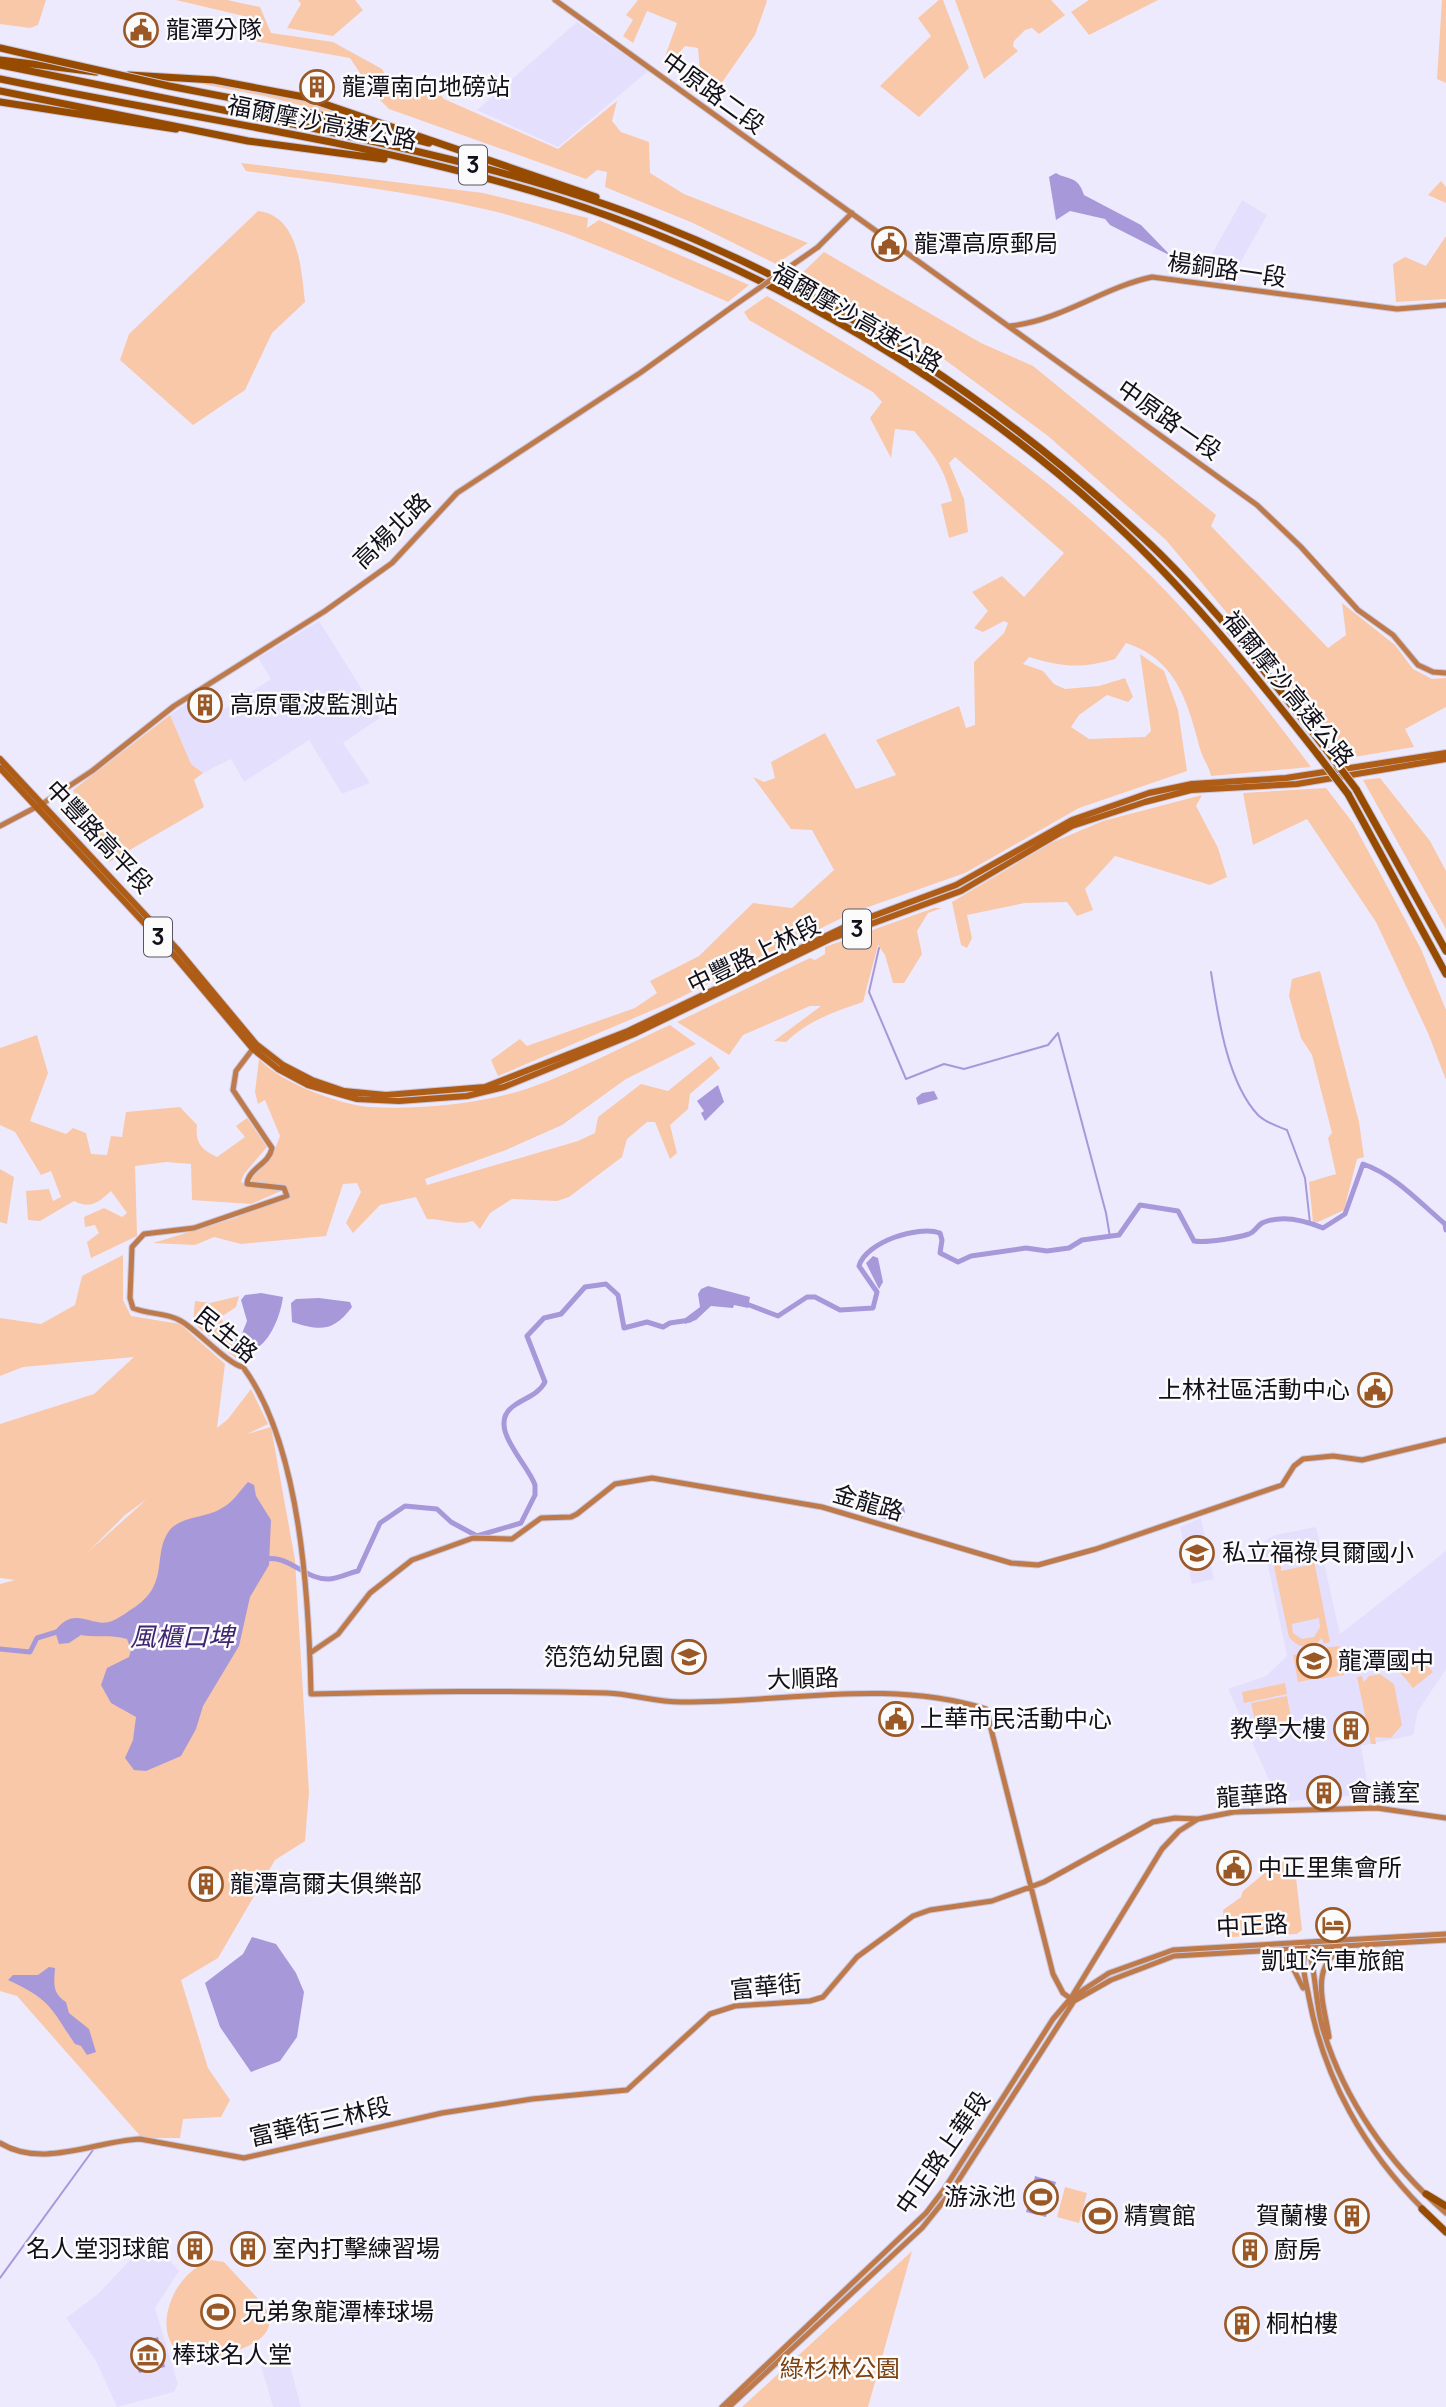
<svg xmlns="http://www.w3.org/2000/svg" width="1446" height="2407" font-family="Manrope,'Noto Sans TC',sans-serif">
<style>
.built{fill:#e5dffe}
.green{fill:#f8c8a9;fill-rule:evenodd}
.water{fill:#a798d9}
.lines{fill:none;stroke-linecap:round;stroke-linejoin:round}
.stream{stroke:#a798d9;stroke-width:2}
.canal{stroke:#a798d9;stroke-width:5}
.secondary-casing{stroke:#cbc7da;stroke-width:7}
.primary-casing{stroke:#cbc7da;stroke-width:8}
.highway-casing{stroke:#cbc7da;stroke-width:9}
.secondary{stroke:#be7a4b;stroke-width:5}
.primary{stroke:#af5d16;stroke-width:6}
.highway{stroke:#974b00;stroke-width:7}
.secondary-bridge-casing{stroke:#cbc7da;stroke-width:7;stroke-linecap:butt}
.highway-bridge-casing{stroke:#cbc7da;stroke-width:9;stroke-linecap:butt}
.secondary-bridge{stroke:#be7a4b;stroke-width:5}
.highway-bridge{stroke:#974b00;stroke-width:7}
.labels{text-anchor:middle;stroke-width:5;stroke-linejoin:round;paint-order:stroke}
.shield{fill:#fbfbfb;stroke:#58565e;stroke-width:2}
.shield-label{font-size:23px;font-weight:bold;fill:#120f1a}
.poi-label{font-size:24px;fill:#120f1a;stroke:#fbfbfb;text-anchor:start}
.street-label{font-size:24px;fill:#120f1a;stroke:#fbfbfb}
.park-label{font-size:24px;fill:#7d4212;stroke:#fbfbfb}
.water-label{font-size:26px;font-style:italic;fill:#402672;stroke:#fbfbfb}
</style>
<rect width="100%" height="100%" fill="#eeeafe"/>
<!-- built -->
<path class="built" d="M577,22L648,71L558,147L477,110Z
M1242,200L1267,215L1229,283L1206,278L1212,272L1207,263Z
M319,621L380,718L343,743L370,783L342,794L309,740L244,782L231,759L203,773L191,764L170,715L186,704L201,724L271,679L258,658Z
M1201,1518L1214,1579L1192,1584L1180,1527Z
M1316,1527L1340,1634L1446,1551V1669L1418,1711L1413,1735L1361,1746L1369,1794L1279,1802L1228,1689L1266,1676L1287,1656L1263,1542L1275,1535Z
M149,2251L163,2252L179,2271L155,2308L178,2384L174,2392L117,2407L96,2361L66,2318L98,2294L131,2259Z
M261,2366H290L301,2407H273Z"/>
<!-- green -->
<path class="green" d="M0,0H46L38,25L30,28L0,24Z
M176,0H227L260,7L271,33L333,42L382,69L397,95L406,92L423,75L444,99L558,149L617,101L612,121L621,132L649,142L650,173L684,194L808,243L776,264L693,223L605,187L607,172L597,170L586,179L389,109L374,94L350,58L248,40V17Z
M298,0H355L363,10L333,36L287,28L301,4Z
M638,0H766L767,1L755,35L716,91L700,72L698,48L685,46L672,61L662,65L677,23L647,11L633,43L623,36L633,20L626,15Z
M939,0H943L969,68L919,117L880,86L931,36L918,18Z
M955,0H1051L1065,15L1039,34L1032,28L1025,30L1014,41L1013,46L1018,51L984,79Z
M1089,0H1158L1089,35L1071,12Z
M1442,0H1446V83L1437,79Z
M191,82C261,85 325,107 391,128L264,96Z
M241,163L483,193L588,218L587,228L599,220L749,285L728,302C648,268 569,228 484,209C405,191 325,182 246,171Z
M1441,181L1446,187V203L1428,195Z
M258,211C299,216 301,268 305,302L272,333L245,390L193,425L120,360L129,334Z
M1446,236V299L1396,302L1393,264L1405,257L1426,266Z
M824,252L981,343L1033,366L1216,515L1211,526L1328,648L1346,635L1342,603L1395,645L1413,669L1432,679L1446,678V707L1405,729L1414,747L1348,758L1166,540L1048,436L925,345L799,276Z
M767,296C904,376 1038,463 1151,576C1210,635 1261,701 1311,767L1211,776C1209,766 1204,761 1201,752C1188,704 1178,660 1126,643L1115,659C1080,669 1063,667 1029,657L1023,664L1043,671L1054,684L1065,689L1099,686L1125,678L1133,697L1128,702L1107,695L1079,715L1071,727L1089,739L1145,737L1151,731L1140,654L1164,671L1178,710L1187,771L1079,808L965,873L854,912L667,1004L498,1076L491,1060L520,1039L527,1046L635,1008L657,993L650,981L699,956L753,903L792,908L834,870L812,830L791,829L753,777L764,782L775,778L771,762L825,733L856,789L896,775L876,740L959,706L966,728L975,725L974,662L1004,633L1008,623L1004,621L983,632L974,628L988,611L972,592L1002,576L1024,597L1064,553L955,457L949,463L964,499L968,532L949,538L941,504L952,501C946,471 934,454 914,431L895,429L891,458L870,418L882,402L873,392L749,320L744,312Z
M170,715L191,764L203,773L194,780L204,807L109,862L73,790Z
M1380,778L1430,841L1446,871V929L1363,780Z
M1326,788L1353,823L1421,949L1446,1010V1080L1428,1033L1376,922L1307,819L1253,845L1243,793Z
M1202,795L1196,806L1218,848L1227,877L1210,885L1115,856L1085,889L1093,910L1077,916L1067,902L1025,903L967,915L972,938L967,948L961,945L952,902L1051,843L1103,821Z
M934,908H942L928,913L917,931L922,954L904,983H893L885,955L878,945L863,1002C834,1012 809,1020 786,1042L774,1041L821,1006H810L743,1035L729,1055L677,1022L810,958L815,960L825,954V947Z
M1320,971L1359,1122L1364,1157L1357,1159L1344,1210L1318,1222H1313L1309,1182L1336,1174L1328,1138L1332,1133L1312,1055L1301,1038L1289,996L1292,979Z
M670,1025L696,1044L626,1079L562,1125L506,1150L425,1179L427,1185L578,1141L595,1133L598,1117L641,1084L668,1091L711,1056L720,1068L690,1094L688,1109L670,1125L677,1153L670,1159L655,1122H647L627,1139L622,1157L569,1197L557,1201L512,1199L490,1213L480,1229L473,1221C456,1226 445,1219 427,1219L416,1197L380,1205L353,1233L346,1223L361,1192L357,1183L343,1184L326,1236L241,1244L214,1237L195,1245L153,1243L235,1218L287,1195L285,1185L252,1182L251,1174L275,1149L280,1136L265,1100L258,1104L255,1092L259,1059C279,1082 340,1105 370,1107C415,1110 480,1104 523,1090C570,1075 625,1045 670,1025Z
M37,1035L48,1073L30,1121L66,1134L73,1128L86,1133L91,1154L107,1155L111,1136L122,1137L126,1112L180,1107L197,1125C195,1143 201,1149 217,1157L245,1137L236,1126L247,1118L267,1147L244,1174L241,1182L249,1186L277,1187L281,1191L251,1204L192,1200L191,1164L166,1162L135,1166L137,1236L91,1258L87,1242L99,1233L95,1225L85,1227L84,1217L104,1208L122,1217L127,1213L111,1191C98,1203 90,1209 74,1201L40,1221L28,1220L26,1191L49,1189L53,1201L61,1197L51,1171L41,1175L15,1132L0,1125V1048Z
M0,1169L14,1177L7,1224L0,1222Z
M123,1255V1300L131,1316L180,1324L225,1364L217,1428L228,1419L251,1389L268,1424L247,1434L271,1427L295,1560L309,1792L305,1841L275,1860L218,1958L181,1980L208,2068L230,2100L221,2117L183,2119L180,2138H142L17,1996L0,1991V1584L15,1580L0,1578V1424L94,1394L134,1357L23,1367L0,1376V1318L41,1324L75,1305L82,1276ZM147,1499L87,1553L125,1515Z
M239,1296L236,1307L221,1317L238,1360L193,1323L195,1301L210,1303Z
M1310,1540L1330,1642L1324,1644L1322,1638C1312,1650 1298,1649 1289,1637L1273,1562L1277,1551L1294,1542L1305,1546V1541ZM1298,1550L1304,1553L1309,1565L1281,1571V1558L1288,1551ZM1319,1618L1320,1627L1314,1637L1302,1639L1293,1633L1292,1624Z
M1339,1646L1344,1675L1321,1679L1316,1649Z
M1314,1651L1319,1678L1298,1682L1293,1655Z
M1419,1655L1433,1672L1413,1688L1399,1671Z
M1380,1674L1394,1684L1402,1725L1391,1738L1375,1737L1376,1744H1371L1357,1677L1362,1676L1364,1682L1369,1676Z
M1285,1683L1287,1694L1244,1703L1242,1692Z
M1287,1696L1292,1723L1257,1730L1251,1703Z
M1284,1857L1294,1860L1302,1930L1297,1934L1231,1937L1225,1933L1223,1910L1241,1897L1243,1891Z
M1065,2187L1087,2193L1079,2223L1057,2217Z
M912,2251L868,2407H742Z
M212,2260L224,2262L263,2304C291,2344 221,2355 196,2362C144,2347 168,2273 212,2260Z"/>
<!-- water -->
<path class="water" d="M1056,173C1067,180 1078,175 1084,195L1141,225L1171,256L1110,225L1105,219L1070,211L1056,220L1049,177Z
M718,1085L724,1102L705,1121L701,1113L704,1111L697,1101Z
M934,1091L938,1099L918,1105L916,1098L922,1093Z
M873,1256L878,1258L883,1282L879,1289L866,1263Z
M708,1286L750,1297L748,1308L734,1305L733,1308L711,1306L696,1320L685,1324L684,1319L700,1307L698,1294L701,1289Z
M261,1293L283,1297C280,1319 265,1359 236,1351L231,1337L241,1336L247,1321L241,1300L245,1295Z
M296,1299L319,1298L350,1302L352,1307C333,1332 321,1331 292,1322L291,1303Z
M248,1482L254,1485L256,1496L271,1520L269,1565L250,1597L239,1646L203,1706L196,1729L181,1756L146,1771L134,1770L125,1758L133,1740L136,1717L111,1703L101,1685L107,1668L129,1657L131,1650L127,1639C110,1634 98,1638 81,1635L69,1643L59,1644L55,1631C75,1604 92,1629 112,1621C120,1618 128,1611 135,1607C170,1583 152,1555 169,1531C180,1516 207,1518 222,1508C235,1501 239,1491 248,1482Z
M888,1504H903L905,1512L900,1521H891L875,1516L877,1506Z
M252,1937L276,1944L296,1973L304,1992L297,2037L280,2061L251,2072L220,2027L205,1983L243,1954Z
M49,1967L55,1968C54,1984 52,1993 66,2002L69,2013L89,2029L96,2052L87,2055L81,2046L75,2044C50,2007 51,2000 8,1980L13,1975H38Z
M1035,2176L1056,2182L1046,2217L1026,2212Z
M158,2337L165,2367L139,2373L131,2351L135,2350L133,2345Z"/>
<g class="lines">
<!-- stream -->
<path class="stream" d="M879,948L869,992L906,1079L944,1064L964,1069L1048,1045L1058,1033L1106,1213L1110,1237
M1211,972C1218,1016 1227,1082 1258,1115C1266,1123 1277,1126 1287,1130L1305,1178L1310,1223
M0,2278L93,2150"/>
<!-- canal -->
<path class="canal" d="M744,1303L778,1316L807,1297H815L840,1310L873,1308L877,1292L859,1266C866,1242 918,1225 940,1233L942,1240L940,1253L958,1262L971,1256L1026,1248L1047,1251L1069,1248L1082,1240L1119,1235L1140,1205L1178,1211L1194,1241C1208,1243 1236,1238 1249,1234C1255,1232 1257,1226 1262,1223C1282,1214 1304,1220 1323,1228L1345,1214L1363,1164C1395,1175 1419,1202 1445,1224L1446,1230
M266,1559C287,1554 307,1581 330,1579C339,1578 349,1573 358,1571L380,1523L405,1506L437,1509L451,1522L477,1536L521,1523L535,1495V1485C527,1462 484,1425 515,1405C525,1398 539,1394 545,1382L527,1336L544,1318L561,1314L585,1287L606,1284L618,1295L624,1328L647,1322L663,1327L670,1323L690,1320
M0,1649L30,1652L37,1638L60,1631"/>
<!-- secondary casing -->
<g class="secondary-casing">
<path id="secondary" d="M555,0L1257,505L1301,547L1358,610L1393,635L1418,665L1433,672L1446,673
M818,247L852,213
M1010,326C1060,321 1104,287 1152,277L1397,309L1446,305
M0,826L42,804L92,771L174,706L325,611L392,563L457,493L640,373L732,307
M255,1046L236,1071L233,1090L272,1148C269,1165 248,1168 247,1184L284,1188L287,1196L194,1228L144,1234L132,1247L130,1298L133,1308C149,1315 166,1312 181,1321C197,1330 230,1366 243,1367C301,1445 309,1599 311,1694C410,1692 508,1690 607,1693C632,1694 656,1702 681,1702C783,1703 886,1678 986,1709L1053,1974L1063,1993L1074,2001
M310,1653L338,1634L370,1593L412,1560L473,1538L512,1539L541,1518L571,1517L577,1514L615,1484L652,1478L822,1507L1011,1563L1038,1565L1096,1549L1282,1485L1294,1466L1303,1459L1333,1456L1362,1460L1446,1440
M1308,1946C1299,1963 1306,1980 1309,1998C1324,2079 1365,2151 1423,2209
M1308,1946C1316,1972 1315,2000 1322,2026C1343,2099 1389,2164 1446,2213
M1269,1951L1290,1962L1303,1988
M1074,1996L1109,1973L1173,1950L1446,1934
M1329,2037C1324,2003 1307,1962 1349,1946
M0,2143C42,2169 95,2141 140,2139L244,2158L442,2113L532,2099L627,2090L710,2014L735,2006L810,2001L823,1997L857,1957L913,1916L930,1910L992,1901L1044,1882L1153,1822L1175,1818L1198,1819
M722,2407L926,2213L945,2188L1053,2019L1071,1998L1162,1849L1179,1831L1198,1819L1234,1812L1377,1808L1446,1818
M729,2407L922,2228L951,2192L1074,2001L1111,1980L1174,1956L1446,1940"/>
</g>
<!-- primary casing -->
<g class="primary-casing">
<path id="primary" d="M0,759L177,949L256,1044L283,1065L312,1080L344,1091L386,1095L485,1087L628,1031L849,925L956,885L1072,820L1149,793L1192,784L1286,778L1446,753
M0,768L173,954L253,1049L278,1069L308,1085L357,1099L399,1101L467,1096L504,1087L634,1034L830,939L961,891L1072,826L1145,802L1191,790L1297,784L1446,759"/>
</g>
<!-- highway casing -->
<g class="highway-casing">
<path id="highway" d="M0,48L35,56
M0,60L96,72
M0,65C104,85 208,106 312,128C428,153 544,179 655,223C840,296 1008,409 1152,546C1217,609 1273,681 1328,752
M129,75L214,80L304,97L596,197
M0,79C168,114 339,137 504,183C729,244 958,374 1127,535C1197,602 1258,679 1318,755
M0,91L248,141L384,159
M0,102L176,129
M320,115L429,143
M1356,789L1446,951
M1348,794L1446,974
M1426,2194L1446,2206
M1422,2209L1446,2232"/>
</g>
<!-- secondary -->
<use href="#secondary" class="secondary"/>
<!-- primary -->
<use href="#primary" class="primary"/>
<!-- highway -->
<use href="#highway" class="highway"/>
<!-- secondary-bridge casing -->
<g class="secondary-bridge-casing">
<path id="secondary-bridge" d="M732,307L818,247"/>
</g>
<!-- highway-bridge casing -->
<g class="highway-bridge-casing">
<path id="highway-bridge" d="M35,56L169,86L320,115
M1328,752L1356,789
M1318,755L1348,794"/>
</g>
<!-- secondary-bridge -->
<use href="#secondary-bridge" class="secondary-bridge"/>
<!-- highway-bridge -->
<use href="#highway-bridge" class="highway-bridge"/>
</g>
<!-- icons -->
<defs>
<g id="civic-ring" transform="scale(1.75)"><circle r="9.5" fill="#fbfbfb" stroke="#9a5826" stroke-width="1.5"/><path d="M-.6-6.5H3V-4.5H.6V-3L4-1V1h2V6H-6V1h2V-1L-.6-3ZM-1.2 2.5V6h2.4V2.5Z" fill="#9a5826"/></g>
<g id="building-ring" transform="scale(1.75)"><circle r="9.5" fill="#fbfbfb" stroke="#9a5826" stroke-width="1.5"/><path d="M-4-6H4V6H1V3H-1V6H-4ZM-2.5-4.3h1.7v1.8h-1.7ZM.8-4.3h1.7v1.8H.8ZM-2.5-1h1.7V.8h-1.7ZM.8-1h1.7V.8H.8Z" fill="#9a5826"/></g>
<g id="school-ring" transform="scale(1.75)"><circle r="9.5" fill="#fbfbfb" stroke="#9a5826" stroke-width="1.5"/><path d="M0-5L7-2L0 1L-7-2ZM-4 1L0 2.5L4 1V4Q0 6-4 4Z" fill="#9a5826"/></g>
<g id="hotel-ring" transform="scale(1.75)"><circle r="9.5" fill="#fbfbfb" stroke="#9a5826" stroke-width="1.5"/><path d="M-6-4.5h1.5V1H6V5H4.5V3h-9V5H-6ZM-4 0a1.8 1.8 0 1 1 3.6 0ZM.5 0V-2.5h3Q6-2.5 6 0Z" fill="#9a5826"/></g>
<g id="stadium-ring" transform="scale(1.75)"><circle r="9.5" fill="#fbfbfb" stroke="#9a5826" stroke-width="1.5"/><path d="M0-5a6.5 5 0 1 0 0 10a6.5 5 0 1 0 0-10ZM-3.5-1.8h7v3.6h-7Z" fill="#9a5826"/></g>
<g id="museum-ring" transform="scale(1.75)"><circle r="9.5" fill="#fbfbfb" stroke="#9a5826" stroke-width="1.5"/><path d="M0-6L6-3V-2H-6V-3ZM-5-1h2V3h-2ZM-1-1h2V3h-2ZM3-1h2V3H3ZM-6 4H6V6H-6Z" fill="#9a5826"/></g>
</defs>
<g fill-rule="evenodd">
<use href="#civic-ring" x="141" y="30"/>
<use href="#building-ring" x="317" y="87"/>
<use href="#civic-ring" x="889" y="244"/>
<use href="#building-ring" x="205" y="705"/>
<use href="#civic-ring" x="1375" y="1390"/>
<use href="#school-ring" x="1197" y="1553"/>
<use href="#school-ring" x="689" y="1657"/>
<use href="#school-ring" x="1314" y="1661"/>
<use href="#civic-ring" x="896" y="1719"/>
<use href="#building-ring" x="1351" y="1729"/>
<use href="#building-ring" x="1324" y="1793"/>
<use href="#civic-ring" x="1234" y="1868"/>
<use href="#building-ring" x="206" y="1884"/>
<use href="#hotel-ring" x="1333" y="1925"/>
<use href="#stadium-ring" x="1041" y="2197"/>
<use href="#stadium-ring" x="1100" y="2216"/>
<use href="#building-ring" x="1352" y="2216"/>
<use href="#building-ring" x="195" y="2249"/>
<use href="#building-ring" x="248" y="2249"/>
<use href="#building-ring" x="1250" y="2250"/>
<use href="#stadium-ring" x="218" y="2312"/>
<use href="#building-ring" x="1242" y="2324"/>
<use href="#museum-ring" x="148" y="2355"/>
</g>
<g class="labels">
<!-- shield labels -->
<g class="shield">
<rect x="459" y="145.5" width="28" height="39" rx="5"/>
<rect x="843" y="909.5" width="28" height="39" rx="5"/>
<rect x="144" y="917.5" width="28" height="39" rx="5"/>
</g>
<g class="shield-label">
<text x="473" y="173">3</text>
<text x="857" y="937">3</text>
<text x="158" y="945">3</text>
</g>
<!-- poi labels -->
<g class="poi-label">
<text x="166" y="38">龍潭分隊</text>
<text x="342" y="95">龍潭南向地磅站</text>
<text x="914" y="252">龍潭高原郵局</text>
<text x="230" y="713">高原電波監測站</text>
<text x="1350" y="1398" text-anchor="end">上林社區活動中心</text>
<text x="1222" y="1561">私立福祿貝爾國小</text>
<text x="664" y="1665" text-anchor="end">笵笵幼兒園</text>
<text x="1338" y="1669">龍潭國中</text>
<text x="920" y="1727">上華市民活動中心</text>
<text x="1326" y="1737" text-anchor="end">教學大樓</text>
<text x="1348" y="1801">會議室</text>
<text x="1258" y="1876">中正里集會所</text>
<text x="230" y="1892">龍潭高爾夫俱樂部</text>
<text x="1333" y="1969" text-anchor="middle">凱虹汽車旅館</text>
<text x="1016" y="2205" text-anchor="end">游泳池</text>
<text x="1124" y="2224">精實館</text>
<text x="1328" y="2224" text-anchor="end">賀蘭樓</text>
<text x="170" y="2257" text-anchor="end">名人堂羽球館</text>
<text x="272" y="2257">室內打擊練習場</text>
<text x="1274" y="2258">廚房</text>
<text x="242" y="2320">兄弟象龍潭棒球場</text>
<text x="1266" y="2332">桐柏樓</text>
<text x="172" y="2363">棒球名人堂</text>
</g>
<!-- street labels -->
<g class="street-label">
<text transform="translate(713 93) rotate(36)" y="8">中原路二段</text>
<text transform="translate(322 123) rotate(11)" y="8">福爾摩沙高速公路</text>
<text transform="translate(1227 270) rotate(8)" y="8">楊銅路一段</text>
<text transform="translate(857 318) rotate(30)" y="8">福爾摩沙高速公路</text>
<text transform="translate(1169 420) rotate(35)" y="8">中原路一段</text>
<text transform="translate(392 531) rotate(-44)" y="8">高楊北路</text>
<text transform="translate(1288 689) rotate(51)" y="8">福爾摩沙高速公路</text>
<text transform="translate(99 837) rotate(47)" y="8">中豐路高平段</text>
<text transform="translate(754 955) rotate(-26)" y="8">中豐路上林段</text>
<text transform="translate(226 1335) rotate(39)" y="8">民生路</text>
<text transform="translate(868 1503) rotate(16)" y="8">金龍路</text>
<text transform="translate(803 1679) rotate(-2)" y="8">大順路</text>
<text transform="translate(1252 1796) rotate(-4)" y="8">龍華路</text>
<text transform="translate(1252 1926) rotate(-3)" y="8">中正路</text>
<text transform="translate(766 1987) rotate(-6)" y="8">富華街</text>
<text transform="translate(320 2122) rotate(-13)" y="8">富華街三林段</text>
<text transform="translate(943 2153) rotate(-55)" y="8">中正路上華段</text>
</g>
<!-- park labels -->
<g class="park-label">
<text x="840" y="2377">綠杉林公園</text>
</g>
<!-- water labels -->
<g class="water-label">
<text x="182" y="1646">風櫃口埤</text>
</g>
</g>
</svg>
